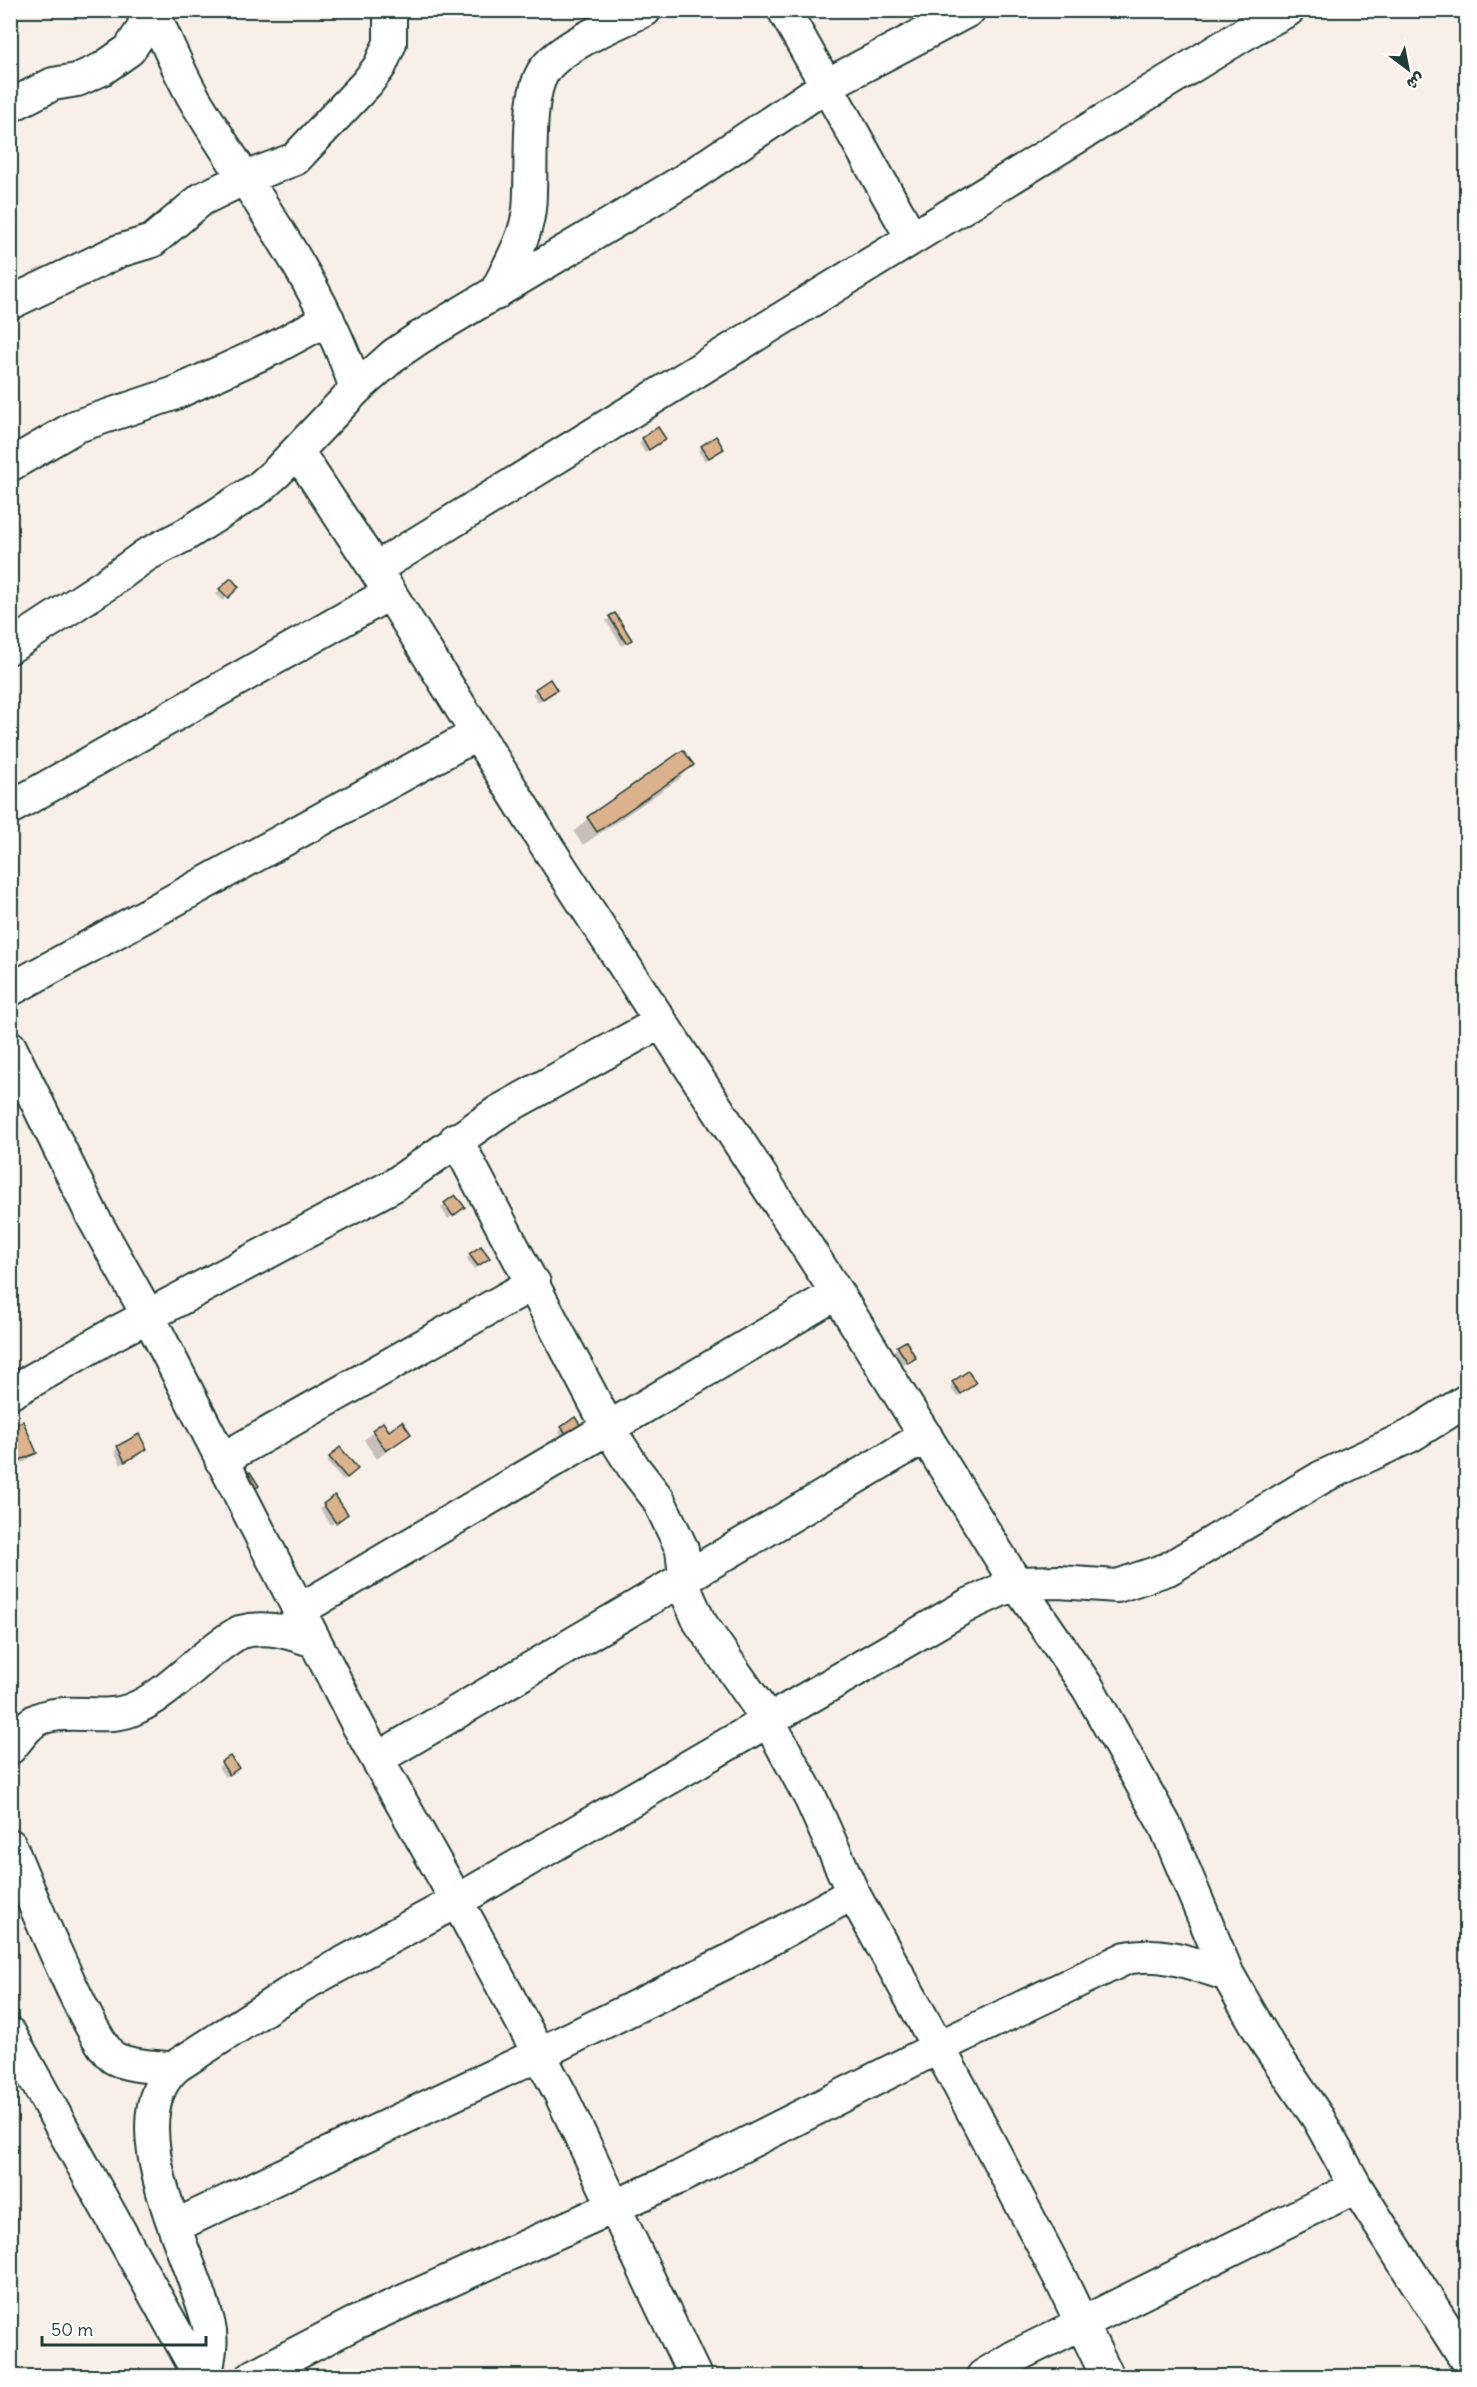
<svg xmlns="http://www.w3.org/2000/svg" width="1477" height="2387" font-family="Delius,'Playpen Sans Arabic',sans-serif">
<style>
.shadow{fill:#0003}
.building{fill:#dcb28d;stroke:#1f3d34;stroke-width:1.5}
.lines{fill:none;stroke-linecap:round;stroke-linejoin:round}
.minor-casing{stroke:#1f3d34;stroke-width:36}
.minor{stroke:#fff;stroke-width:32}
</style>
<rect width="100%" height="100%" fill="#f8f0e8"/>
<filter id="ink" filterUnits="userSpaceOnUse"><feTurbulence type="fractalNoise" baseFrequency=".0167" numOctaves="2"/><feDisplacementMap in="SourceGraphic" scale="12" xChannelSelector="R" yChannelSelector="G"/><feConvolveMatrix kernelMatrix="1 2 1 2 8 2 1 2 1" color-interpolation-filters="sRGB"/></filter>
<g filter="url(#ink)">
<!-- shadow -->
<path class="shadow" d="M643,439H664L645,453L639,443Z
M702,447L723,449L705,461L698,451Z
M231,580L237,587L223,601L216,594Z
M614,615L630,640L622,646L606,621Z
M536,690L551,693L538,702L532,694Z
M683,752L692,765L679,779L583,845L574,832L588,818Z
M455,1197L459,1211L448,1219L441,1208Z
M470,1256L484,1262L474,1269L467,1259Z
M898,1347L914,1358L903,1366L894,1351Z
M953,1383L971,1387L957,1397L950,1387Z
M574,1419L565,1441L559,1432Z
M382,1424L388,1433H409L377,1459L364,1440Z
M10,1428L35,1453L26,1461L11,1467Z
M138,1436L145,1449L121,1465L114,1451Z
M340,1449L352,1473L343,1481L327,1462Z
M334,1498L342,1518L331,1525L320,1509Z
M230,1758L233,1772L225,1777L218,1767Z"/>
<!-- building -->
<path class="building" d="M658,427L666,439L649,450L642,438Z
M716,436L724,449L709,458L701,446Z
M231,578L239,587L228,598L219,589Z
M615,613L632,640L626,643L609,616Z
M550,679L557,690L543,699L535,689Z
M683,750L694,765L597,832L587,817Z
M455,1195L465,1207L453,1216L444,1203Z
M481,1246L490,1258L478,1266L469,1254Z
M906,1341L916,1358L908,1363L897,1346Z
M968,1371L976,1383L961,1394L952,1382Z
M575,1417L583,1429L570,1438L561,1427Z
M23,1421L37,1453L20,1460L10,1437V1427Z
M402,1421L411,1434L386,1451L372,1430L383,1422L389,1431Z
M139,1434L147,1449L125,1462L117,1446Z
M340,1447L358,1469L347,1478L329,1457Z
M250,1472L259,1486L247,1494L238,1480Z
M335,1495L348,1514L336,1523L323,1504Z
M230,1756L239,1768L229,1775L221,1762Z"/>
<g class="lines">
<!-- minor casing -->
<g class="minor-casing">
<path id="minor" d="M152,10C167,42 180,76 198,105C255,198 322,285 356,389
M784,10L912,238
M10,106L53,84L77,80L102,69L129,50L143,29L147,10
M495,294C508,267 526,239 529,209C533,173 525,102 543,72C559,46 617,23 645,10
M10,303L119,251L152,241L202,199L245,178L295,159L367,83L380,66L390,43V10
M297,451L375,569L548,848L837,1293L1016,1583L1088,1688L1166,1827L1228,1975L1268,2045L1318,2118L1356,2187L1466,2360
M10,465L77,426L173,394L276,347L328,319
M375,569L1254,28L1288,10
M10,647L108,583L146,555L185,535L259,488L277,472L356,389L394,355L419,338L683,181L827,85L969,10
M10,808L390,593
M10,990L477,734
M10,1047L93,1217L149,1317L359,1727L457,1901L560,2093L695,2376
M456,1139L609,1429L634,1468L658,1499L682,1549L687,1594L699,1621L768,1720L811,1799L853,1893L959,2085L1060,2278L1107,2376
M10,1393L110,1336L394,1185L498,1112L661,1022
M221,1460L534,1283
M298,1611L837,1293
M10,1748C18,1739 25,1727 35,1721C60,1706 103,1721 131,1710C173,1693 200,1654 240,1632C267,1625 288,1632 314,1641
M377,1759L926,1436
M10,1845C24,1879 92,2046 114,2058C130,2067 155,2066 173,2069
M10,2034L200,2376
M175,2226L539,2054L743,1954L853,1893
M206,2376C208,2360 213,2343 209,2326C195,2261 110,2119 178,2065L299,1987L457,1901L968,1605L1016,1583L1059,1582L1117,1586L1168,1569L1322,1477L1410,1436L1466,1401
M253,2376L355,2323L678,2178L939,2047L1126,1958C1161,1950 1195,1964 1228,1975
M983,2376L1014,2357L1356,2187"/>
</g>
<!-- minor -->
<use href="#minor" class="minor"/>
</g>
</g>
<!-- margin -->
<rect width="1477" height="2387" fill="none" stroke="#fff" stroke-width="36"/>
<rect x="18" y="18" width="1441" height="2351" fill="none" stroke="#1f3d34" stroke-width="2" filter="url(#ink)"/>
<!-- north arrow -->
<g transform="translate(1408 69) rotate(148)" stroke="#ffffff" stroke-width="4.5" paint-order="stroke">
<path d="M0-4.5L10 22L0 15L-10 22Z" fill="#1f3d34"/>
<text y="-9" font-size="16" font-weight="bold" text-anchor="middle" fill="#1f3d34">ش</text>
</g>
<!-- scale -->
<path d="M42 2336v9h164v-9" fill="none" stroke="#1f3d34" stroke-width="3"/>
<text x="51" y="2336" font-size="18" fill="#1f3d34" stroke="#ffffff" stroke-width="4.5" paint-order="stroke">50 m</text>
</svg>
